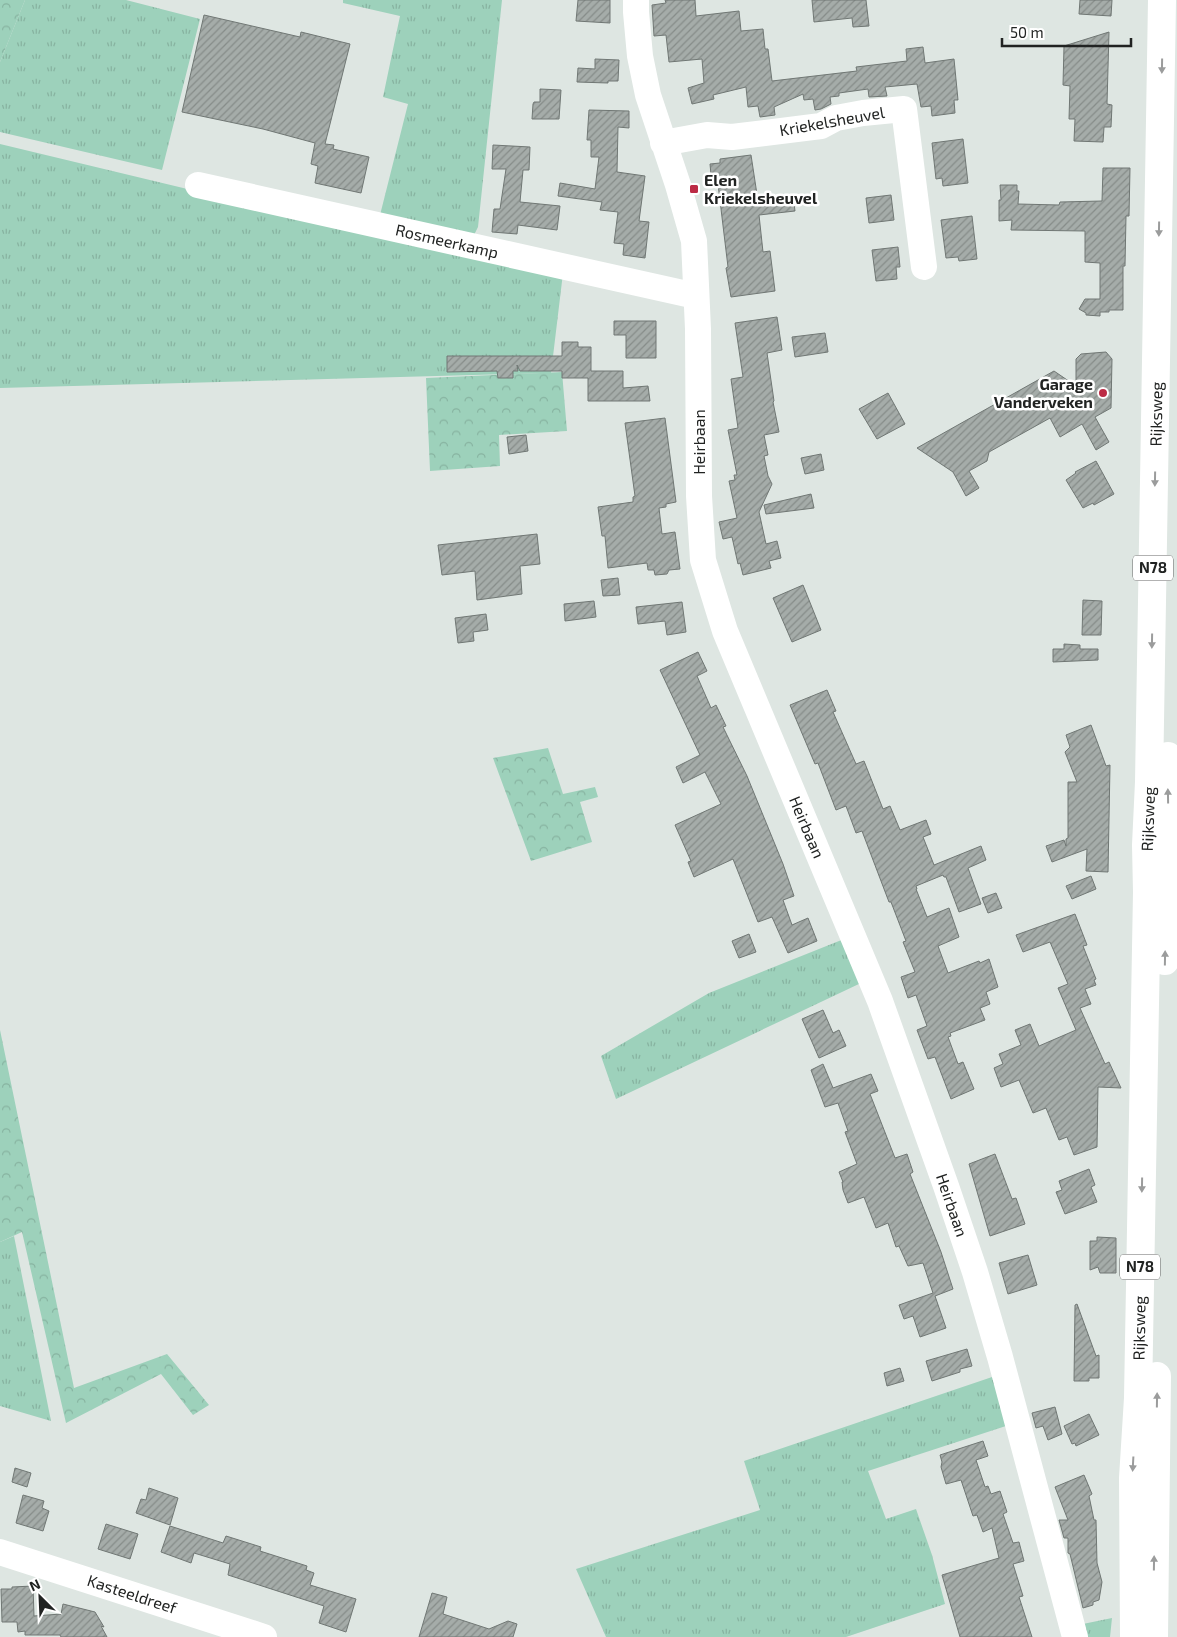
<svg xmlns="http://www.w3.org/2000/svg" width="1177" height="1637" font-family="'Exo 2',sans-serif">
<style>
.grass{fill:url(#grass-tufts)}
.forest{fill:url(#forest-crowns)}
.building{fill:url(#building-hatch);stroke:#707774}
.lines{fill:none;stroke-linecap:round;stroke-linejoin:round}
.minor{stroke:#fff;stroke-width:26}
.major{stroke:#fff;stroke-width:28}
.oneway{fill:#9b9c9c}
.poi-dot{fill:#bc2b45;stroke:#fff;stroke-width:2}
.labels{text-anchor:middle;stroke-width:5;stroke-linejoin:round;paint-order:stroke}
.shield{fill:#fff;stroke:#646564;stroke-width:1}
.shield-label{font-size:15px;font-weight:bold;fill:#212322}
.street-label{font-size:16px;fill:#212322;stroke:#fff}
.poi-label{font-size:16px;font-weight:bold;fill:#212322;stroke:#fff;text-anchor:start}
</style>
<defs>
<pattern id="grass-tufts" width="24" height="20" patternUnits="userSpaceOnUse" patternTransform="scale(1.25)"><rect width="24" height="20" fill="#9dd1bb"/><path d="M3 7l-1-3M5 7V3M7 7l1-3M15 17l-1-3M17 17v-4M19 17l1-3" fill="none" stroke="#87b3a0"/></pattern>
<pattern id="forest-crowns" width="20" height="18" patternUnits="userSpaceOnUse" patternTransform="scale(1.25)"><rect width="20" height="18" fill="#9dd1bb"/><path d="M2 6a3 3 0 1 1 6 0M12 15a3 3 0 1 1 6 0" fill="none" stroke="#87b3a0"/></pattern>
<pattern id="building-hatch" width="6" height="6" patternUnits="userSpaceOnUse" patternTransform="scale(1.25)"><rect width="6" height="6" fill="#a5aca9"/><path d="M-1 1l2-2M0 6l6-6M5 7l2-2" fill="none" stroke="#868c89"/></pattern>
</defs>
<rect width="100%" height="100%" fill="#dee6e2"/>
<!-- grass -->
<path class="grass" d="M25,0H126L200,19L162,170L0,132V62Z
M343,0H502L478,227L473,237L379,219L408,104L383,97L400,16L343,3Z
M0,144L229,199L563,273L551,373L0,388Z
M844,939L861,983L616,1099L601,1056L709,993Z
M14,1236L51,1421L0,1406V1242Z
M995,1376L1009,1425L868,1471L886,1519L916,1509L932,1555L945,1604L846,1637H606L576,1569L760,1510L744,1461Z
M1112,1618L1110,1637H1081L1078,1625Z"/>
<!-- forest -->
<path class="forest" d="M0,0H25L0,62Z
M562,372L567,431L499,435L500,466L430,471L426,378Z
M548,748L563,794L595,787L598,797L580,802L592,842L531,861L493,758Z
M0,1030L74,1388L167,1354L209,1405L193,1415L161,1374L66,1423L22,1232L0,1242Z"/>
<!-- building -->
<path class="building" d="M578,0H610V23L576,21Z
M665,0H695L696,16L739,11L741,31L763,29L765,49H768L772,81L857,71L856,67L907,61L906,49L923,47L925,63L954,59L958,100H954L955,113L932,116L931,106L921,107L917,84L885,87L887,96L869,97L868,89L839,93V96L830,97L831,104L821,109L815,110L813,99L804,100L803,94L774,107L775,115L760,117L758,106L748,107L746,87L713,95L714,99L692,104L688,88L704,83L702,59L669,62L666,35L654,36L652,5L666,3Z
M812,0H866L869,26L853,27L852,18L814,22Z
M1080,0H1112L1111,16L1079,14Z
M204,15L300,37L301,32L350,44L325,144L334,145L333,149L369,157L361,193L315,183L318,166L311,164L315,143L263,129L182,112Z
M1109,32L1107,104L1112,105L1111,127H1104L1103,142L1074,141L1075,119H1069L1070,86L1063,85L1064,46Z
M595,59L619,60L618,81H608V83L577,82L578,68L595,69Z
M540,89L561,90L559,119H532L533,104L534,102H540Z
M589,110L629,111V128L618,127L617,172L645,176L639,221L649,222L645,258L623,255L624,244L614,243L618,212L600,210L602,202L558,196L560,183L595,189L599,157H591V140H587Z
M963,139L968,183L943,186L942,178L936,179L932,143Z
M493,145L530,147L529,170H523L520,202L560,206L557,230L518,225L517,234L492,232L494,209H500L506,169H492Z
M751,155L758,201L793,196L795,211L759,215L763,252L770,251L775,291L731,297L726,268L728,267L718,184L712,185L710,164L720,163V159Z
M1103,168H1130L1129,216H1126L1125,266H1123V310H1109V312H1100V316L1086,315V313L1079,309L1085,299H1100V263L1085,262V231L1011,230L1012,220L999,221V200H1001L1000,185H1017V191H1019L1018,204L1059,205L1060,202L1102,201Z
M891,195L894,220L869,223L866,198Z
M972,216L977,259L959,261L958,257L946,258L941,220Z
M898,247L900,267H896L897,279L876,281L872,250Z
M777,317L782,350L767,353L774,401L773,402L779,432L764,435L768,455L764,456L768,476L772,484L759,512L766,544L777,541L781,558L769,561L771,568L743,575L740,563L738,564L732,537L723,539L719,522L737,518L729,481L735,480L734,475H737L728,430L738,428L731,379L743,377L735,323Z
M614,321H656V358H626V335H614Z
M825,333L828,352L795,357L792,337Z
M562,342H578V347H591V371H623V388L648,386L650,401H588V378H562V371H520L517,365L518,371H513V378H498L497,371L447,372V356H562Z
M1106,352L1112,359L1111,408L1095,417L1109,442L1096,450L1082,424L1060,437L1050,418L989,452L987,461L969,471L979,488L966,496L953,472L917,448L1054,371L1076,386V359L1081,354Z
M888,393L905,424L877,439L859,409Z
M665,418L676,502L666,504V507L659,508L662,534L675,532L680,569L669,570L667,574L655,575L654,570H648L647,563L608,568L605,536H602L598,507L633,502V497L635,496L625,423Z
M526,435L528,451L509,454L507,437Z
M821,454L824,470L805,474L801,458Z
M1096,461L1114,494L1094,505L1093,503L1083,508L1066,480L1076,473L1075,472Z
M811,494L814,508L766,514L764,505Z
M537,534L540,564L520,566L522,594L477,600L475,571L442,575L438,545Z
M618,578L620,595L603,596L601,580Z
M803,585L821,630L792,642L773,598Z
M1083,600L1102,601L1101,635H1082Z
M594,601L596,617L565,621L564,604Z
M682,602L686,632L667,635L665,621L638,624L636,607Z
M486,614L488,630L473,632L474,641L458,643L455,618Z
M1064,644L1080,645V649H1098V660L1053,662V649H1064Z
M698,652L707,671L697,676L711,708L716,705L726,726L723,727L747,776L783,864L794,896L783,900L792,925L808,918L817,941L788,953L772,917L758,922L733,859L694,877L688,862L691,861L675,825L721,804L705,772L683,783L676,767L700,755L660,670Z
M827,690L836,711L833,712L856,764L864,761L883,809L890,806L900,830L926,820L931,834L923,837L934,865L981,846L986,860L968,868L981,904L959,912L946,877H944L943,875L916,886L917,889H916L927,917L949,908L959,937L938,946L948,973L979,961L980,963L989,959L998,987L986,992L990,1004L980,1008L985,1020L950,1033L951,1036L948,1037L958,1064L963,1062L974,1089L951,1099L935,1057L928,1059L917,1030L927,1026L916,995L908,998L901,977L915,972L903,942L906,941L891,902H889L862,831L856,833L846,806L836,810L818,763L815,764L790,705Z
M1091,725L1106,766L1110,765L1108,872L1086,871L1087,849L1052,862L1046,846L1064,840L1066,846V839L1068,838V782H1077L1065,752L1070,747L1066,735Z
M1091,876L1096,889L1072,899L1066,886Z
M996,893L1002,908L988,913L982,898Z
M1075,914L1087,945L1083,946L1096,979L1094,980L1096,985L1085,989L1091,1004L1080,1008L1105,1064L1109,1062L1121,1088L1098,1087L1097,1147L1074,1155L1067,1137L1059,1140L1046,1108L1033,1113L1019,1080L1001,1087L994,1068L1003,1064L999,1054L1021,1045L1015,1030L1030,1024L1039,1046L1076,1030L1058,988L1068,984L1050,942L1023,952L1016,935Z
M749,934L756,952L739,958L732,941Z
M823,1010L833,1033L839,1030L846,1046L819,1058L802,1019Z
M823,1064L833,1088L871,1074L878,1091L870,1094L895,1158L907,1154L913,1172L910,1174L941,1252L953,1289L935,1296L946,1328L920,1337L913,1316L904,1319L899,1305L933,1293L923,1263L908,1266L899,1246L896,1247L888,1223L876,1228L864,1197L848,1203L843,1190L842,1182H843L839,1172L857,1164L845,1132L848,1131L838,1103L825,1107L811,1070Z
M995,1154L1012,1199L1016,1198L1025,1224L990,1236L969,1164Z
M1089,1169L1095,1185L1091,1187L1097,1202L1065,1214L1056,1192L1062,1190L1059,1181Z
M1097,1237L1116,1238V1273H1100L1098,1267L1090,1270V1241H1097Z
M1028,1255L1037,1285L1008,1294L999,1263Z
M1077,1304L1096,1356L1099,1355V1378H1089V1381H1074L1075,1305Z
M967,1349L972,1366L960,1369V1372L932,1381L926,1361Z
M900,1368L904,1381L887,1386L884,1373Z
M1055,1407L1062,1434L1048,1440L1043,1426L1036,1428L1032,1413Z
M1089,1414L1099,1435L1076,1446L1075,1443L1072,1444L1064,1426Z
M983,1441L988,1456L976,1460L985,1487L988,1486L991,1494L1000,1491L1007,1512L1003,1514L1013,1543L1019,1542L1024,1561L1013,1564L1023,1596L1019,1597L1032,1637H960L942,1575L999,1558L992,1528L983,1532L977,1515L973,1516L961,1480L946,1484L941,1467L942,1462L940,1455Z
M15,1468L31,1473L27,1487L12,1482Z
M1084,1475L1092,1494L1089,1496L1094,1520H1096L1097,1563L1102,1582L1099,1600L1093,1602V1605L1083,1608L1070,1554L1068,1553V1538H1064L1059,1520H1068L1055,1487Z
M149,1488L178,1498L170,1525L136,1513L141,1499L146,1500Z
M23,1495L44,1501L42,1508L49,1511L43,1531L16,1523Z
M106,1524L138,1534L130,1559L98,1549Z
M170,1526L223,1543L226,1536L261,1547L260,1551L307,1566L306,1570L314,1573L310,1585L356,1599L346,1632L319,1623L324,1606L228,1575L230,1564L194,1553L191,1563L161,1552Z
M33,1586L34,1616L61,1614L63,1604L95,1612L104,1627L101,1626L107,1637H61L60,1635H25V1631L18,1632L17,1622H2L1,1589H12V1587Z
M432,1593L447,1597L443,1614L489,1629L508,1621L517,1624L513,1637H419Z"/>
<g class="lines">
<!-- minor -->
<path class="minor" d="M636,0V12L640,56L648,95L678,185L694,241L698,329L699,496L703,560L725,631L880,1001L946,1186L975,1272L1000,1357L1075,1637
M663,143L707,135L732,137L821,126L836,118L863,113L904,109L924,267
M198,185L696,296
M0,1552L264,1637"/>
<!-- major -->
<path class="major" d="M1165,961L1168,846V756
M1134,1637L1133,1478L1138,1398L1147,892L1146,845L1149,782L1162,0
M1154,1637L1157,1376"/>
</g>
<!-- one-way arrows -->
<defs><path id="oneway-solid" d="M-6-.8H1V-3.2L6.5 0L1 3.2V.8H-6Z" transform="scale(1.25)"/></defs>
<g class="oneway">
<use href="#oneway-solid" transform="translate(1162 66) rotate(91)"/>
<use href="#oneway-solid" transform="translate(1159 229) rotate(91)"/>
<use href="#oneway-solid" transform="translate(1155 479) rotate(91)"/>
<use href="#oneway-solid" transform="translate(1152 641) rotate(91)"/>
<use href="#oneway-solid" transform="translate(1168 796) rotate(-91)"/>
<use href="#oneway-solid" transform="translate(1165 958) rotate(-89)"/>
<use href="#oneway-solid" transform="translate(1142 1185) rotate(91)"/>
<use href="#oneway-solid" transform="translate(1157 1400) rotate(-89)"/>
<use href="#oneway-solid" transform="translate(1133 1464) rotate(93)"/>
<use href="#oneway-solid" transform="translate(1154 1563) rotate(-89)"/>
</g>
<!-- markers -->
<g class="poi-dot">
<rect x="689" y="184" width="10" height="10" rx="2.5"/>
<circle cx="1103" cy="393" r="5"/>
</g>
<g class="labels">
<!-- shield labels -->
<g class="shield">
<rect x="1133" y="555.5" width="40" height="25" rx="4"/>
<rect x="1120" y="1254.5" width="40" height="25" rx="4"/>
</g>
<g class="shield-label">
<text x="1153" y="573">N78</text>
<text x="1140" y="1272">N78</text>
</g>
<!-- street labels -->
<g class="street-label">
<text transform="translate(832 121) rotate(-10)" y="6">Kriekelsheuvel</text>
<text transform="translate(447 241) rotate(13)" y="6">Rosmeerkamp</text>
<text transform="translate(1156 414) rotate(-89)" y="6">Rijksweg</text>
<text transform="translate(699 442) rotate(-90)" y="6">Heirbaan</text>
<text transform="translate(1148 819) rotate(-88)" y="6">Rijksweg</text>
<text transform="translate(807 827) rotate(67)" y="6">Heirbaan</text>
<text transform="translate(952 1205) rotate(71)" y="6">Heirbaan</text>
<text transform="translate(1139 1328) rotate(-89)" y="6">Rijksweg</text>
<text transform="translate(132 1594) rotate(18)" y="6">Kasteeldreef</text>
</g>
<!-- poi labels -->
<g class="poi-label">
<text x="704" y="186">Elen<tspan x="704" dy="18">Kriekelsheuvel</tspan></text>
<text x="1093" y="390" text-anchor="end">Garage<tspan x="1093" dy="18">Vanderveken</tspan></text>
</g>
</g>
<!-- north arrow -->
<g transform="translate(40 1597) rotate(336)" stroke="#ffffff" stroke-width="4" paint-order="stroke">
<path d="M0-4L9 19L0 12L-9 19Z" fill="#212322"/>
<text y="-8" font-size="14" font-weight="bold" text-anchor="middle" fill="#212322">N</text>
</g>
<!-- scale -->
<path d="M1002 38v8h129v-8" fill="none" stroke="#212322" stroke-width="2.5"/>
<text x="1010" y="38" font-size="15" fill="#212322" stroke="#ffffff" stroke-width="4" paint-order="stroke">50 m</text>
</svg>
